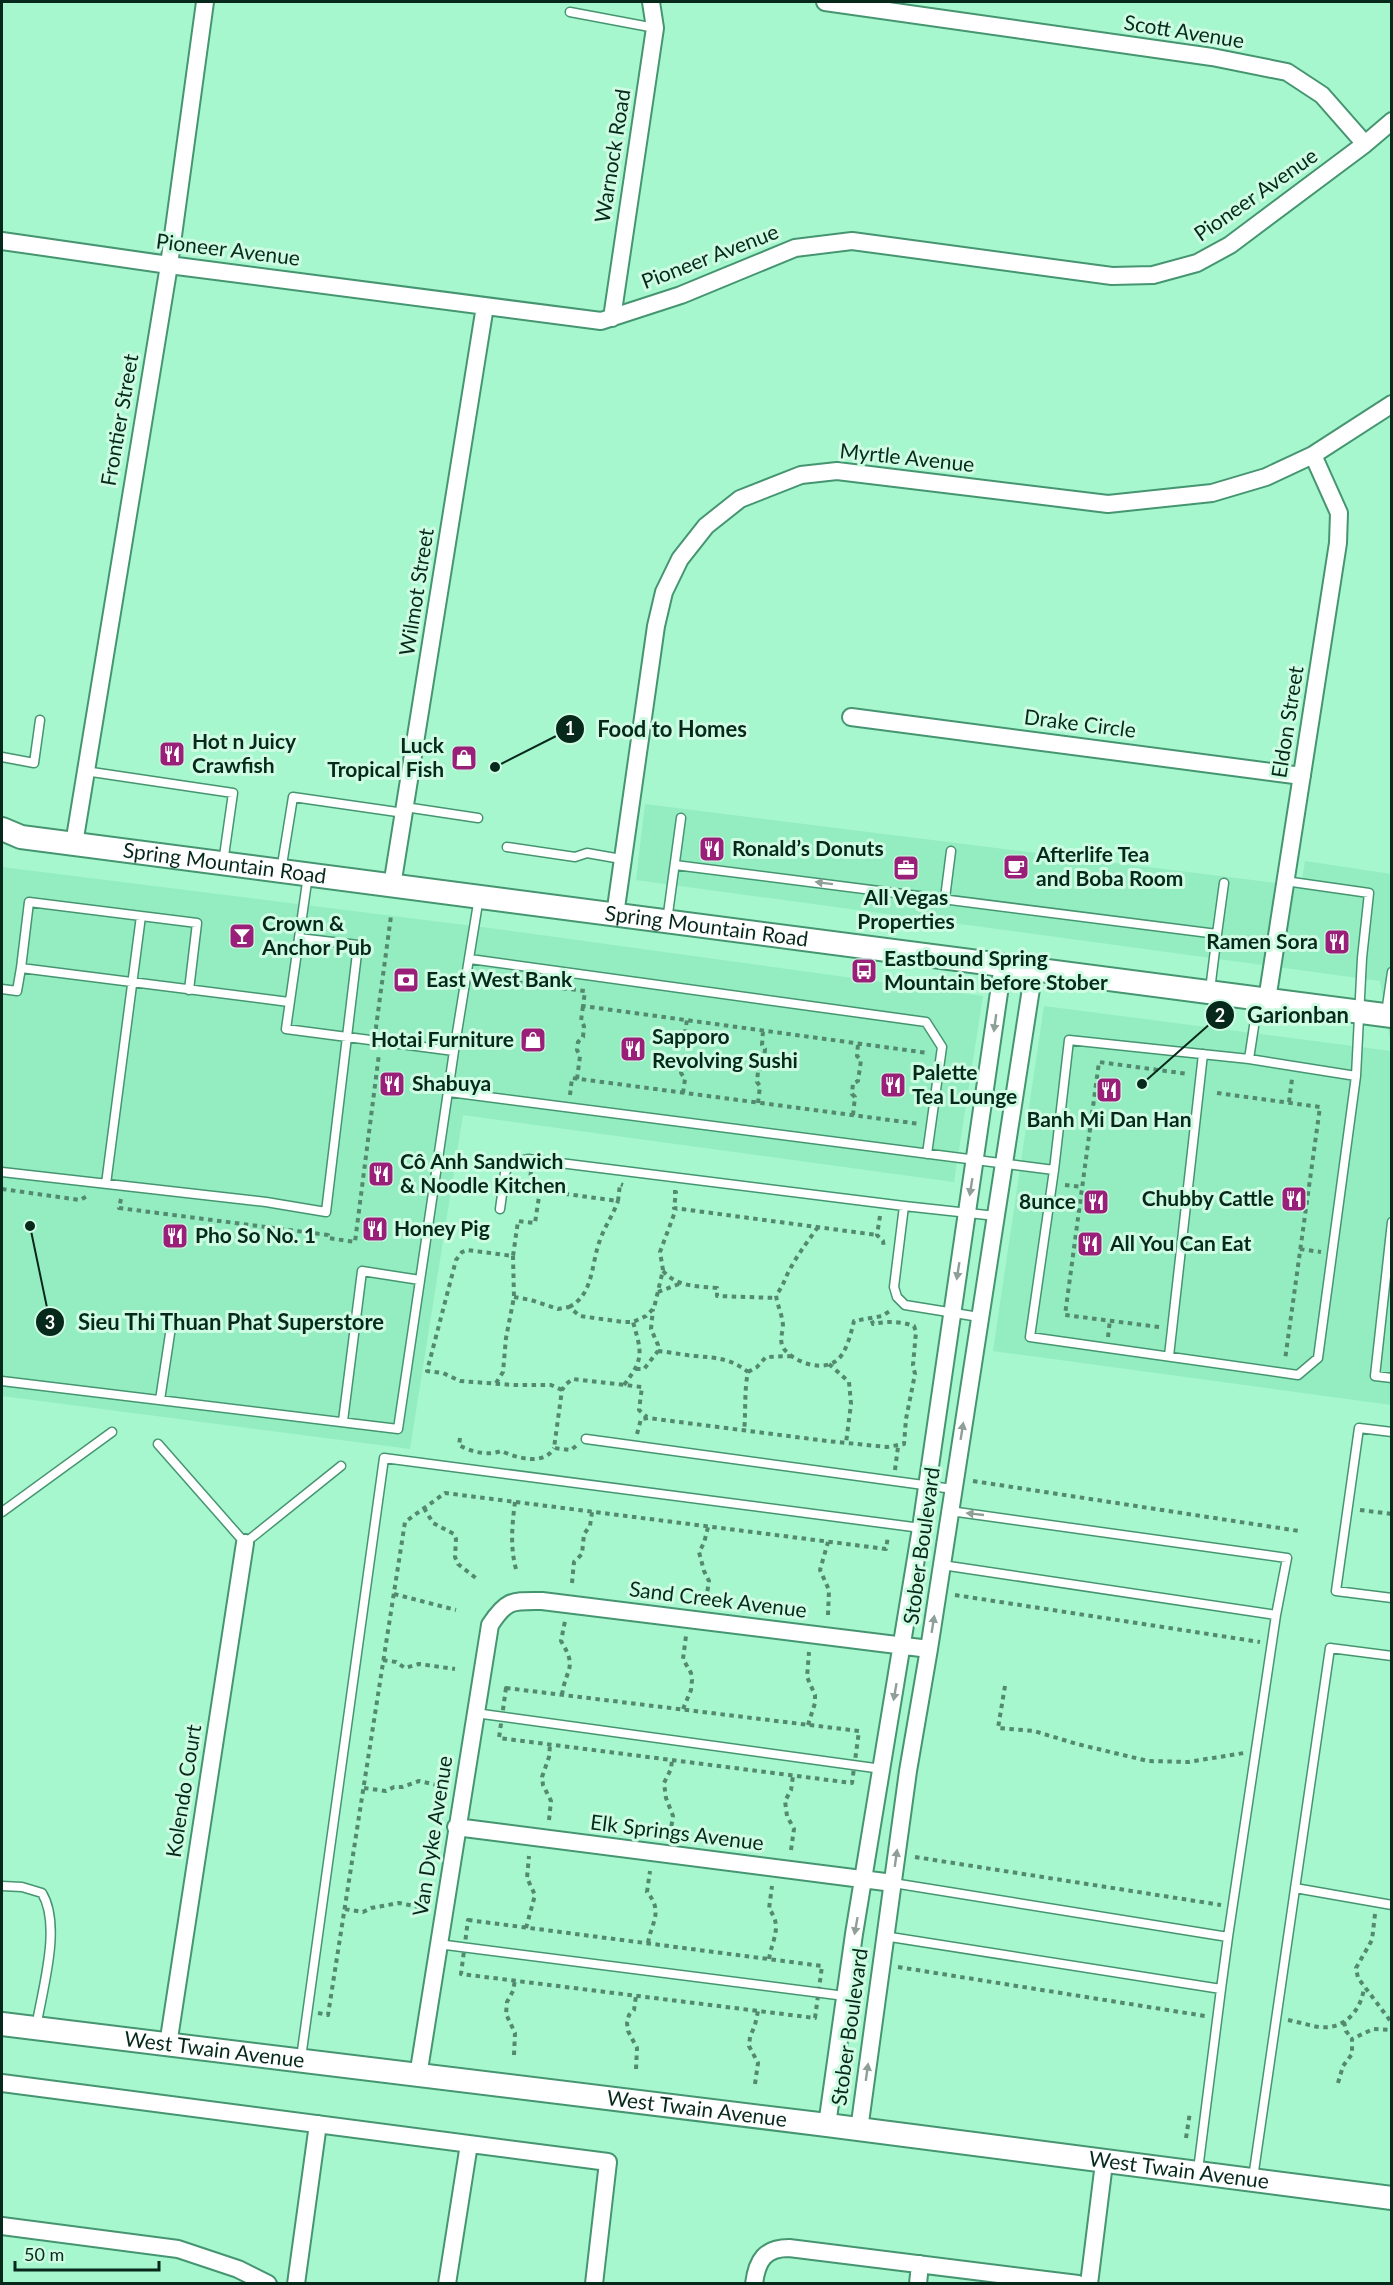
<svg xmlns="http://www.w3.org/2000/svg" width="1393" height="2285" font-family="Lato,sans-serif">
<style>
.built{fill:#94edc1}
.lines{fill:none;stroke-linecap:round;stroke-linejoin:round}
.service-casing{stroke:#469571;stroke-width:11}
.minor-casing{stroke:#469571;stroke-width:20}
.secondary-casing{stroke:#469571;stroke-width:26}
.path{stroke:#52896f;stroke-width:4;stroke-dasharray:4.5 4.5;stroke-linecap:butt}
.service{stroke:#fff;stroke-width:8}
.minor{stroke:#fff;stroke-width:16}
.secondary{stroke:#fff;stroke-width:22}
.oneway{fill:#8f9f98}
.labels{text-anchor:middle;stroke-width:6;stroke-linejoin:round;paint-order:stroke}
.street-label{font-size:21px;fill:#07291b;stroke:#cefce3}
.poi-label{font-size:21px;font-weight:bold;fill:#07291b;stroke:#cefce3;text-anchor:start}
.leader{fill:none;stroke:#07291b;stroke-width:2}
.callout-dot{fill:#07291b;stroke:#cefce3;stroke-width:2}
.mark-label{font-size:18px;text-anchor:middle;font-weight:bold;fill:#fff}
.callout-label{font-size:22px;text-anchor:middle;font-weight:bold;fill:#07291b;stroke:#cefce3;stroke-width:6;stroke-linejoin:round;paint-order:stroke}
</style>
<rect width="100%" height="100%" fill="#a6f6ce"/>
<!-- built -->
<path class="built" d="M645,804L1301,886L1305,861L1391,874V1045L1380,981L636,880Z
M2,867L497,929L983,996L954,1182L463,1115L410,1449L2,1396Z
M1044,1006L1391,1051V1405L993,1351Z"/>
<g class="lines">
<!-- service casing -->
<g class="service-casing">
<path id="service" d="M570,12L655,28
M2,757L34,763L40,720
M85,771L233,793L223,863
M405,807L478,818
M507,847L575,857L587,853L621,859
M675,865L1217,934L1224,883
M281,871L293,797L404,813
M308,875L286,1029L454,1051
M945,898L951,851
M667,921L681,818
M470,959L926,1022L942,1047L927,1154
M21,968L29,902L197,923L189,990
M2,989L17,991L21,968L289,1002
M1210,990L1217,934
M1258,1000L1249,1059L1356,1076
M1386,1013L1392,972
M1249,1059L1069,1040L1054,1170L1030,1337L1298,1375L1318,1358L1356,1076L1362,958L1369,893L1285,881
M449,1092L1054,1170
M2,1172L266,1202L326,1212L358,945L299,938
M106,1184L141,916
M904,1206L894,1287L897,1297L905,1305L979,1317
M500,1209L505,1173L510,1163L528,1159L904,1206L996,1216
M1392,1222L1375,1376L1392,1378
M1169,1356L1203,1054
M2,1381L398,1429L454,1051L479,897
M160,1400L171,1327
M343,1421L362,1271L420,1280
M1392,1432L1359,1428L1336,1591L1392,1598
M586,1439L953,1489
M158,1444L245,1543L341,1466
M2,1512L112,1432
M942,1565L1276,1615L1287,1558L950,1511
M475,1713L882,1769
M893,1883L1228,1937L1276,1615
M2,1886L22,1887L42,1893C62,1926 42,1990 36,2028
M1295,1888L1392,1905
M884,1936L1221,1989L1228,1937
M438,1944L845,1996
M301,2058L384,1458L921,1528
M1198,2170L1221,1989
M1253,2178L1330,1648L1392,1656"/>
</g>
<!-- minor casing -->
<g class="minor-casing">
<path id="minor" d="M825,2L1212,57L1287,72L1322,95L1365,144
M2,241L169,265L601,321L681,295L795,248L852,241L1112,276L1153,275L1197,263L1230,245L1365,144L1392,121
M612,318L655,28L651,2
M851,717L1302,776
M74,844L169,265L205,2
M392,886L485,306
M615,915L656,626L664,592L680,559L706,526L740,499L801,475L837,471L1108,504L1212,493L1266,477L1313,455L1392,404
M1267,1000L1338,543L1339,513L1313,455
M456,1827L893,1883
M168,2045L245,1543
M418,2076L490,1625C507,1599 512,1601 542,1601L929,1649
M2,2083L608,2162L594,2284
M827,2125L854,1934L921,1528L1003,965
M859,2130L908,1771L929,1649L1034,969
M2,2226L178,2249L238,2269L268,2284
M296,2284L318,2124
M447,2284L469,2144
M754,2284C757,2260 765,2248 789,2248L1078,2284
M918,2284L920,2264
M1089,2284L1104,2163"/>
</g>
<!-- secondary casing -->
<g class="secondary-casing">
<g id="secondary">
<path id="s1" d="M2,829L21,837L1392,1016"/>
<path id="s2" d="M2,2024L827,2125L1392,2198"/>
</g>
</g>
<!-- path -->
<path class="path" d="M507,975L506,981L585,991L583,1006L928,1053
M378,1027H376L391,916
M577,1079L580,1056L577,1050L578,1042L583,1037L584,1026L581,1021L583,1006
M683,1093L685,1079L681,1073L689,1036L685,1032L687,1020
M1217,1093L1320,1107L1285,1360
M570,1095L572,1078L920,1124
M1289,1102L1292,1079
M758,1103L760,1086L757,1082L758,1071L763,1068L765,1049L762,1045L763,1031
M853,1115L855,1097L852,1094L853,1083L858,1081L861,1060L857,1056L858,1044
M531,1171L529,1189L618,1201L620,1184L623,1185
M1065,1185L1082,1187
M2,1189L80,1200L87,1196
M540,1190L535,1223L518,1221L513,1256L467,1250L462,1252L456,1260L427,1371L443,1373L460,1381L514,1385H551L562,1390
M673,1192H676L674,1208L877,1235
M121,1199L119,1208L328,1235V1238L355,1242L379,1054
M880,1216L877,1235L883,1241L884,1248
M818,1227C808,1241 798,1254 790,1269C785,1278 783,1287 776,1295C777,1305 783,1316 783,1327C782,1335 779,1341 784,1349C796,1364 828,1374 841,1356C848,1346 851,1333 854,1321L882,1316L890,1311
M1300,1249L1321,1252
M663,1271C677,1287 696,1286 717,1288V1296L776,1298
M658,1292L679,1284
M514,1297L531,1300L558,1309L569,1307L580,1316L623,1322H633L646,1316L654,1308L663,1270L660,1252L676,1209
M569,1307C594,1295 591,1263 600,1240C605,1226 613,1215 618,1201
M1159,1327L1065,1315L1099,1062L1188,1074
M1108,1337L1110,1320
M658,1351C670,1352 683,1355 695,1356C717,1358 730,1358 748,1372C744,1391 746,1412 744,1432
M829,1364L849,1382L851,1404L846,1443
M636,1369H644L658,1351V1345L651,1329L653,1309
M748,1372L757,1367L766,1357L792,1356
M496,1383L503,1372L506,1338L514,1297L513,1256
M624,1385C644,1359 642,1353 633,1322
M637,1434L641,1419L648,1418L827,1441L887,1447L904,1444L906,1419L915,1374L913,1365L916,1332L914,1326C900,1321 887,1321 873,1324L871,1318
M460,1438L459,1445C471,1452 488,1456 501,1451C517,1458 544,1466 554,1448
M576,1446L571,1450L554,1448L562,1390L566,1384L573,1379L642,1387L639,1410L647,1417
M895,1470L898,1447
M973,1481L1299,1531
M515,1502C512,1525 510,1547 516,1569
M424,1508L433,1523L454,1534L456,1539L455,1557L458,1564L477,1579
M1360,1510L1392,1514
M572,1583L574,1562L582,1554L584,1534L590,1526L592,1512
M394,1594L456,1610
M955,1595L1260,1642
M706,1600L709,1581L704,1571L699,1552L704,1543L708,1527
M828,1615L829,1590L820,1570L828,1542
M383,1660L396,1662L405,1668L419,1664L455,1669
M1005,1686L998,1728L1034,1731L1077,1744L1148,1761L1188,1762L1244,1753
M506,1688L859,1731L852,1783L499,1738Z
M562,1695C566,1667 578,1669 561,1641L565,1621
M683,1709L691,1690L692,1680L691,1673L683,1659L686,1636
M808,1725L815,1703V1695L807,1677L809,1652
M364,1788L386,1791L394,1787H402L419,1781L437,1785
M549,1820L551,1801L543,1785L542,1777L549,1757L550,1745
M670,1835L673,1816L666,1798L664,1783L671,1769L672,1760
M791,1850L794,1829L787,1816L785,1801L791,1790L793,1776
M915,1857L1221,1905
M345,1909L363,1912L371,1908L399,1903L419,1907
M1375,1914L1372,1940L1356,1968L1358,1978L1392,2023
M468,1920L822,1966L815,2018L461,1974Z
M526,1928L535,1895L527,1878L529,1856
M648,1943C651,1923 664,1912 647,1892L650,1871
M769,1959C772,1940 783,1926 769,1909L772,1886
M898,1967L1205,2016
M318,2013L328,2015L405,1522L445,1493L886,1549L888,1536
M1288,2020C1299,2022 1310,2026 1320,2027C1345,2030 1362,2009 1364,1987
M1344,2022L1346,2031L1352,2039
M514,2055L515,2033L506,2014L507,2002L513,1991L515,1980
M636,2069L637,2048L628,2031L627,2023L629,2015L634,2010L636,1996
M1338,2083L1343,2066L1352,2054V2039L1373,2029L1392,2030
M755,2084L758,2063L749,2046L750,2037L755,2025L758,2011
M1186,2138L1190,2112"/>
<!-- service -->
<use href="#service" class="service"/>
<!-- minor -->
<use href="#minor" class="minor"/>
<!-- secondary -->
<use href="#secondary" class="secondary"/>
</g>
<!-- one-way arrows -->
<defs><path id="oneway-solid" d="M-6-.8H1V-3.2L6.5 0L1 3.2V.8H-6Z" transform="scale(1.5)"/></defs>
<g class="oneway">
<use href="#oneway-solid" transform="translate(824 883) rotate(-173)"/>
<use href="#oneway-solid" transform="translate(995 1023) rotate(98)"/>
<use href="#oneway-solid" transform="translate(971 1187) rotate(99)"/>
<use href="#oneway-solid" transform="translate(958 1271) rotate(99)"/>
<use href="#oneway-solid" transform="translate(962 1431) rotate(-81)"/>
<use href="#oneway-solid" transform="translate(975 1514) rotate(-174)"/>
<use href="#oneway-solid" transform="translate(933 1624) rotate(-81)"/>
<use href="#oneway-solid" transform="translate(895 1692) rotate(100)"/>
<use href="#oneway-solid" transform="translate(896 1858) rotate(-82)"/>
<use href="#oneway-solid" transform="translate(856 1926) rotate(100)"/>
<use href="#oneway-solid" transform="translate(867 2072) rotate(-82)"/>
</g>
<!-- icons -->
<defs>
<g id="restaurant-square" transform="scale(1.35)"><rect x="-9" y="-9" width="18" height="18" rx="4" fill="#991f78" stroke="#cefce3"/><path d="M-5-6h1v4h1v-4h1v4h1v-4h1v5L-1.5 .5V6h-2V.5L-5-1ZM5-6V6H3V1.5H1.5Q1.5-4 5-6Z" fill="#fff"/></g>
<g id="shop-square" transform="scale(1.35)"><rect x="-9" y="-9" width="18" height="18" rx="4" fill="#991f78" stroke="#cefce3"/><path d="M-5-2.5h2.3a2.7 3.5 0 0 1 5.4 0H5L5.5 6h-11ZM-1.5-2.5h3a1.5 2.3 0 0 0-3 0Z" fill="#fff"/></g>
<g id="cafe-square" transform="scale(1.35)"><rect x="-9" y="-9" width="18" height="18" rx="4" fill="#991f78" stroke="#cefce3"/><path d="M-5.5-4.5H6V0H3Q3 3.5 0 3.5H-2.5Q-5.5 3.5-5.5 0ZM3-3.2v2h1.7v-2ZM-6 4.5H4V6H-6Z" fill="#fff"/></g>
<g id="office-square" transform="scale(1.35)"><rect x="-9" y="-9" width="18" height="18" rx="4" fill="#991f78" stroke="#cefce3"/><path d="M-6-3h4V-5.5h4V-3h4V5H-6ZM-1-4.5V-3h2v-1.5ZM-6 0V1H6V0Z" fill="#fff"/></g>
<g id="bar-square" transform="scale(1.35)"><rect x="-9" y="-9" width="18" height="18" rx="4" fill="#991f78" stroke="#cefce3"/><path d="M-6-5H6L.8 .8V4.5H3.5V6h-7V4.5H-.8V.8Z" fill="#fff"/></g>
<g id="bus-square" transform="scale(1.35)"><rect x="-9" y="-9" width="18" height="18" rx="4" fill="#991f78" stroke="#cefce3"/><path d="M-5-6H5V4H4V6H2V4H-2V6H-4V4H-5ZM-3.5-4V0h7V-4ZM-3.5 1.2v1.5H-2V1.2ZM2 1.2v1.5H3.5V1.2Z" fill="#fff"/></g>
<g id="bank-square" transform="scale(1.35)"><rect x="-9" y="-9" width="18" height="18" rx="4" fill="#991f78" stroke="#cefce3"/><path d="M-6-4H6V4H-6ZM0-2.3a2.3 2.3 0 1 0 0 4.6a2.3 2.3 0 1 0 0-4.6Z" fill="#fff"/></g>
</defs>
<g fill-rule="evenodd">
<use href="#restaurant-square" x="172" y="754"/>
<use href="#shop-square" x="464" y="758"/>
<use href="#restaurant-square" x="712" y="849"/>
<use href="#cafe-square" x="1016" y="867"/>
<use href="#office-square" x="906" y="868"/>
<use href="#bar-square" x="242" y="936"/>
<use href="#restaurant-square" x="1337" y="942"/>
<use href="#bus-square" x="864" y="971"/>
<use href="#bank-square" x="406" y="980"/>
<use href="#shop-square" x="533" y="1040"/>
<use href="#restaurant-square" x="633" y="1049"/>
<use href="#restaurant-square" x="392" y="1084"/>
<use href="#restaurant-square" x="893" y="1085"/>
<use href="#restaurant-square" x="1109" y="1090"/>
<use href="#restaurant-square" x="381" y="1174"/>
<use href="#restaurant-square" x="1294" y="1199"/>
<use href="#restaurant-square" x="1096" y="1202"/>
<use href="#restaurant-square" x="375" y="1229"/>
<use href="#restaurant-square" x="175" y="1236"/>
<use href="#restaurant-square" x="1090" y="1244"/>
</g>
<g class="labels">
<!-- street labels -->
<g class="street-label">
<text transform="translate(1184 32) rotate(9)" y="7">Scott Avenue</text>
<text transform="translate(613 156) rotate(-81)" y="7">Warnock Road</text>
<text transform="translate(1256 195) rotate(-35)" y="7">Pioneer Avenue</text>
<text transform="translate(228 250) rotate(7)" y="7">Pioneer Avenue</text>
<text transform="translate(710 257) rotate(-21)" y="7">Pioneer Avenue</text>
<text transform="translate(120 420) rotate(-80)" y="7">Frontier Street</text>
<text transform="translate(907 458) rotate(6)" y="7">Myrtle Avenue</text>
<text transform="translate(417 592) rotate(-81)" y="7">Wilmot Street</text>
<text transform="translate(1288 722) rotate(-81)" y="7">Eldon Street</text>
<text transform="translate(1080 724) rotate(7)" y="7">Drake Circle</text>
<text dy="7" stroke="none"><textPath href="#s1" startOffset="226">Spring Mountain Road</textPath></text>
<text dy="7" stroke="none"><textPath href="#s1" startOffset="712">Spring Mountain Road</textPath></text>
<text transform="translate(922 1546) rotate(-82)" y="7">Stober Boulevard</text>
<text transform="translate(718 1600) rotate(7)" y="7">Sand Creek Avenue</text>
<text transform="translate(184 1791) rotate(-81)" y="7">Kolendo Court</text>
<text transform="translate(677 1833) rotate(7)" y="7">Elk Springs Avenue</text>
<text transform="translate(433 1836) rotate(-81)" y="7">Van Dyke Avenue</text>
<text transform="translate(850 2027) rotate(-82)" y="7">Stober Boulevard</text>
<text dy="7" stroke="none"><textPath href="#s2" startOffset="214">West Twain Avenue</textPath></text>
<text dy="7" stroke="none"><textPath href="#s2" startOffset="700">West Twain Avenue</textPath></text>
<text dy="7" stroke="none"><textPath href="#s2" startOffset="1186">West Twain Avenue</textPath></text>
</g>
<!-- poi labels -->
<g class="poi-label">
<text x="192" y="749">Hot n Juicy<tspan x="192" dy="24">Crawfish</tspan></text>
<text x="444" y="753" text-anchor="end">Luck<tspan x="444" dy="24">Tropical Fish</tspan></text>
<text x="732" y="856">Ronald’s Donuts</text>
<text x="1036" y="862">Afterlife Tea<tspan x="1036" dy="24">and Boba Room</tspan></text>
<text x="906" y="905" text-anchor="middle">All Vegas<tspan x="906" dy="24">Properties</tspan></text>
<text x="262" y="931">Crown &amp;<tspan x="262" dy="24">Anchor Pub</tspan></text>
<text x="1318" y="949" text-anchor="end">Ramen Sora</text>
<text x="884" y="966">Eastbound Spring<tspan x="884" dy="24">Mountain before Stober</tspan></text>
<text x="426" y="987">East West Bank</text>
<text x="652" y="1044">Sapporo<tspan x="652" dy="24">Revolving Sushi</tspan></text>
<text x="514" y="1047" text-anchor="end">Hotai Furniture</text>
<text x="912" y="1080">Palette<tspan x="912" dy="24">Tea Lounge</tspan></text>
<text x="412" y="1091">Shabuya</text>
<text x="1109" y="1127" text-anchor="middle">Banh Mi Dan Han</text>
<text x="400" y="1169">Cô Anh Sandwich<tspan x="400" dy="24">&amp; Noodle Kitchen</tspan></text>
<text x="1274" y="1206" text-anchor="end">Chubby Cattle</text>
<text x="1076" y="1209" text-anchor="end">8unce</text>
<text x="394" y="1236">Honey Pig</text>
<text x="195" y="1243">Pho So No. 1</text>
<text x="1110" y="1251">All You Can Eat</text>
</g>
</g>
<!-- callouts -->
<path class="leader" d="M495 767L570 729M1142 1084L1220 1015M30 1226L50 1322"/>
<g class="callout-dot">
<circle cx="495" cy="767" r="6"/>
<circle cx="1142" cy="1084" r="6"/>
<circle cx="30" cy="1226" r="6"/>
<circle cx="570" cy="729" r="15"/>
<circle cx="1220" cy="1015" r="15"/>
<circle cx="50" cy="1322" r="15"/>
</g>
<g class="mark-label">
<text x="570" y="735">1</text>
<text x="1220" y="1022">2</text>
<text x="50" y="1329">3</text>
</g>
<g class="callout-label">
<text x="672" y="737">Food to Homes</text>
<text x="1298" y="1023">Garionban</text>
<text x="231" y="1330">Sieu Thi Thuan Phat Superstore</text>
</g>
<!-- border -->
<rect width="1393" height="2285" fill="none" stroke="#07291b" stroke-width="6"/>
<!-- scale -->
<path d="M15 2261v9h144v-9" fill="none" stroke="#07291b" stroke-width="3"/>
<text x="24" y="2261" font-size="18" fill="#07291b" stroke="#cefce3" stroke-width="4.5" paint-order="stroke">50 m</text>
</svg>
